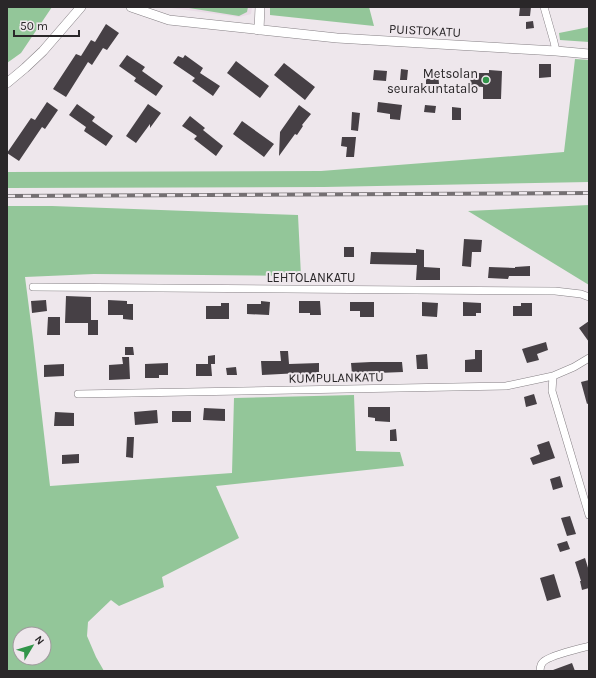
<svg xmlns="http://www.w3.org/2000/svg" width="596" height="678" font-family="Karla,sans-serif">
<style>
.built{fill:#e9dbe6}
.green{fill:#93c699;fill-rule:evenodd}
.building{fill:#464045}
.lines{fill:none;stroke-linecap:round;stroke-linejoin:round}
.minor-casing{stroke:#868085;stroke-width:8}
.tertiary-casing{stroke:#868085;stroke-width:10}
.minor{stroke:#fff;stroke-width:7}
.tertiary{stroke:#fff;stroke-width:9}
.rail-casing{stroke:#757073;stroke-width:4}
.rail{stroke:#eee7ec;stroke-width:2.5;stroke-dasharray:8;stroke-linecap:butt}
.poi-dot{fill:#32954a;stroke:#eee7ec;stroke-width:1.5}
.labels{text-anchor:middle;stroke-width:4;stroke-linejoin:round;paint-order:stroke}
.street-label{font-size:13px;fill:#2a2729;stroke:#eee7ec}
.poi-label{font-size:13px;fill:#2a2729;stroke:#eee7ec;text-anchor:end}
</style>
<rect width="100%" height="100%" fill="#eee7ec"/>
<!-- built -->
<path class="built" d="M164,7H252L251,14L239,17Z"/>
<!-- green -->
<path class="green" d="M7,7H52L21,53L7,63Z
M189,7H248L247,12L239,16L189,8Z
M270,7H369L374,26L270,15Z
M589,27V42L560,40L559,33Z
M575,59L589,60V182L324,187L7,188V172L321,171L564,152Z
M589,205V285L468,211Z
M7,206H52L298,215L301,276L94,274L25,277L33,339L50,486L232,473L234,398L354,395L356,451L400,452L404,466L216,486L239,538L162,577L164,587L119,606L111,600L88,622L87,636L96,657L104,671H7ZM20,634H44V658H20Z"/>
<!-- building -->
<path class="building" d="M520,7H531L530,16H519Z
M533,21L534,28L526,29V22Z
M106,24L119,33L107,50L103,48L92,65L88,62L66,97L53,89L76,54L81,56L91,40L95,42Z
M127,55L145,67L142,71L163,86L156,96L134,81L136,78L119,66Z
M185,55L203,68L200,73L220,86L213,96L192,81L195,78L173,63L178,56L183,58Z
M236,61L269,86L260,98L227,73Z
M284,63L315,87L305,100L274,75Z
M539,64H551V77L539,78Z
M401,69L408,70L407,80H400Z
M374,70L387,71L386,81L373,80Z
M489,70L502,71L501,99H483V87L470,86L471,73H489Z
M438,72L439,84H426V73Z
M47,102L58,110L45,129L42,127L19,161L7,153L31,118L35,120Z
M378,102L402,105L400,120L390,119V114L377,112Z
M77,104L95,117L92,121L113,136L106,146L84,131L86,127L69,115Z
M148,104L161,113L150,128V124L136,143L126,136Z
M299,105L311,114L302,125L303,126L297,135L295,134L279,156L280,132Z
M425,105L436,106L435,113L424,112Z
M452,107L461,108V120H452Z
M352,112L360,113L358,131L351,130Z
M190,116L205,128L203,130L223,146L216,156L194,139L197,136L182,126Z
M242,121L274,144L264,157L233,134Z
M342,137H356L354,157H346L347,147L341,146Z
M464,239L482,240L481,252H472L471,267L462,266Z
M344,247H354V257H344Z
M416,249L424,250V267L440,268V280H416L417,265L370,264L371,252L416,253Z
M530,266V276H509L508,279L488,278L489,267L515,268V267Z
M66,296L91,297V320H98V335H88V323H65Z
M46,300L47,311L32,313L31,301Z
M108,300L127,301V304H133V320L123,319V315H108Z
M261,301L270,302L269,315L247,314V304H261Z
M299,301H320L321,315H310V313H299Z
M350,302H374V317H360V311H350Z
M422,302L438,303L437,317L422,316Z
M463,302L481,303V313H476V316H463Z
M221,303H229V319H206V306H221Z
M521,303H532V316H513V306H521Z
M48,317H60V335H47Z
M589,321V342L579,328Z
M546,342L548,350L537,354L539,360L527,363L522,349Z
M125,347H133L134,355H125Z
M475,350H482V372H465V360L475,359Z
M280,351H288L289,364L319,363V374L300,375V373L262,375L261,361H281Z
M427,354L428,369H417L416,355Z
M215,355V364H211L212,376H196V364H208V356Z
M122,357H129L130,379L109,380V365L123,364Z
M371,362H402L403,372L352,374L351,363Z
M168,363V375H159V378H145V364Z
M64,364V376L44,377V365Z
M236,367L237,375H227L226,368Z
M589,380V403L587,404L581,382Z
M534,394L537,404L526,407L524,397Z
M368,407H390V422L375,421V418L368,417Z
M204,408L225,409V421L203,420Z
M157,410L158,423L135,425L134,412Z
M172,411H191V422H172Z
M55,412L74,413V426H54Z
M396,429L397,441H390V430Z
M127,437H134L133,458L126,457Z
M549,441L555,458L533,465L530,458L540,454L537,445Z
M79,454V463L62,464V455Z
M560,476L563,487L553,490L550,479Z
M570,516L576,534L567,536L561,518Z
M567,541L570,549L560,552L557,544Z
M585,558L589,571V588L582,590L580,581H581L575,562Z
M554,574L561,597L547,601L540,578Z
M572,663L575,671H553V670Z"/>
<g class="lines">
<!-- minor casing -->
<g class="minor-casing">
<path id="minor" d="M544,7L554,42L556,51
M33,287L555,291L581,294L589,297
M553,376L552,391L589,515
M78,394L506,386L553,376L574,367L589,358
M540,671C540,668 541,664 543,662C550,655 579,649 589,646"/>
</g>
<!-- tertiary casing -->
<g class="tertiary-casing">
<path id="tertiary" d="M131,7L169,20L337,38L556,51L589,54
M259,30L260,7
M7,83L25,68L43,51L81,7"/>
</g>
<!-- minor -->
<use href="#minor" class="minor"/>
<!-- tertiary -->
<use href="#tertiary" class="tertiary"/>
<!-- rail casing -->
<g class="rail-casing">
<path id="rail" d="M7,196L589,193"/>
</g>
<!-- rail -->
<use href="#rail" class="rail"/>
</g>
<!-- markers -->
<circle class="poi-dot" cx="486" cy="80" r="4"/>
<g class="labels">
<!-- street labels -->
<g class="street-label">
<text transform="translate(425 30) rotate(3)" y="5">PUISTOKATU</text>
<text x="311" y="282">LEHTOLANKATU</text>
<text transform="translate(336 377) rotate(-1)" y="5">KUMPULANKATU</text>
</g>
<!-- poi labels -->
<g class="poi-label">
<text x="478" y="78">Metsolan<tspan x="478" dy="15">seurakuntatalo</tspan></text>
</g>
</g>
<!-- border -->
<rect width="596" height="678" fill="none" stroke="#2a2729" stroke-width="16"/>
<!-- north arrow -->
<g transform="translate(32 646) rotate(52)"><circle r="19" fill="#eee7ec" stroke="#a09a9e"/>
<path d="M0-3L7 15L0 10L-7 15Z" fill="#32954a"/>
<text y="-6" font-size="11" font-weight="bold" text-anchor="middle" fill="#2a2729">N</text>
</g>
<!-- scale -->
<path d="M14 30v6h65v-6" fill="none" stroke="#2a2729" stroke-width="2"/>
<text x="20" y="30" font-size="12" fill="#2a2729" stroke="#eee7ec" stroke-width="3" paint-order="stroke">50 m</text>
</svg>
